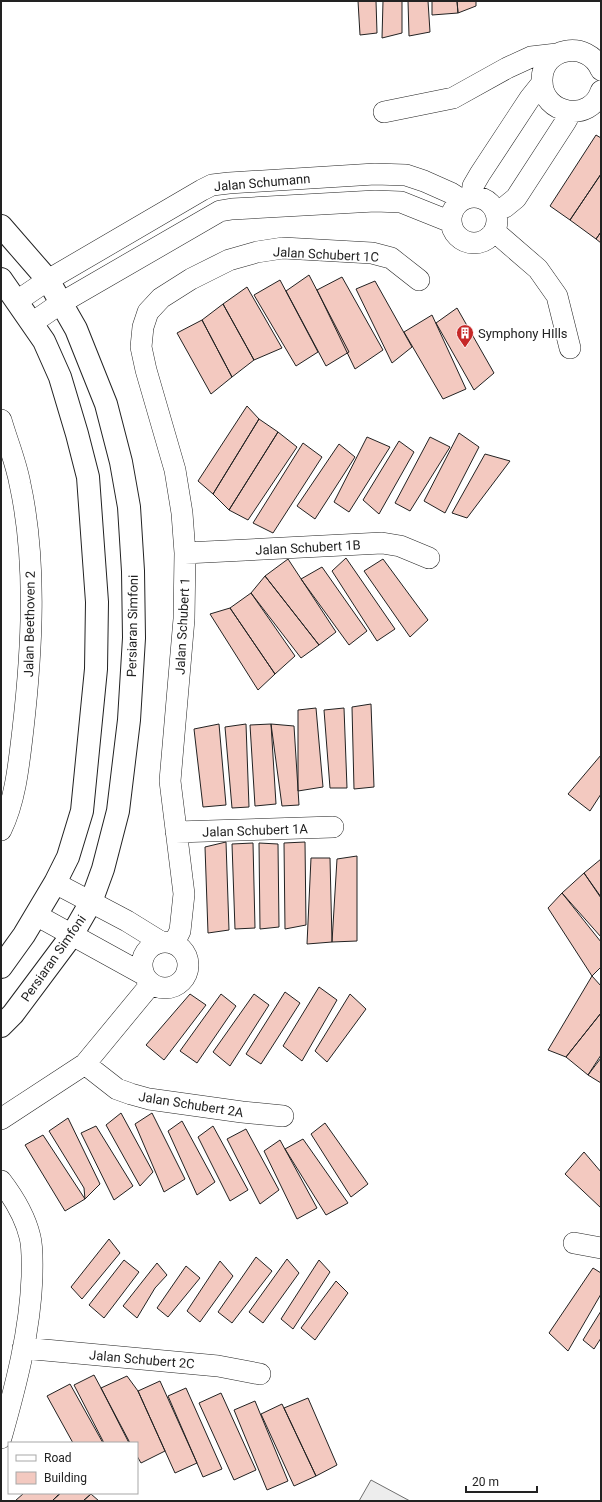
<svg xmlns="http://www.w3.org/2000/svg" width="602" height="1502" font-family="Roboto,sans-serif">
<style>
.parking{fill:#ededed;stroke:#6f6f6f}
.building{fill:#f3c9c0;stroke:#222}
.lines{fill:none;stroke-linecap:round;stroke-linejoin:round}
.minor-casing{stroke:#222;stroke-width:22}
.tertiary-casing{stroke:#222;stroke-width:24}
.minor{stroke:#fff;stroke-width:21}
.tertiary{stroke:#fff;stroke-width:22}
.labels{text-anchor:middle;stroke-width:3;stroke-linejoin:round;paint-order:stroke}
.street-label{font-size:13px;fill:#222;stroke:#fff}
.poi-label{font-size:13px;fill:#222;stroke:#fff;text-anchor:start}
</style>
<rect width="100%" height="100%" fill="#fff"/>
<!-- parking -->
<path class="parking" d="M371,1480L410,1501H359Z"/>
<!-- building -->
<path class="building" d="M358,1H376L377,33L360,35Z
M383,1H402V33L382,38Z
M408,1H428L430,32L409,36Z
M432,1H457L458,13L432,15Z
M457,1H476V6L458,13Z
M596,135L601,138V174L570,220L550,206Z
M601,174V232L596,239L570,220Z
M601,232V243L596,239Z
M309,275L349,352L326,366L286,291Z
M342,277L383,350L355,369L317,290Z
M280,280L318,352L296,366L254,295Z
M375,281L412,347L392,363L356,289Z
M247,287L282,348L254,360L223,304Z
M223,304L254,360L232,377L202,320Z
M457,308L494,373L474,390L436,323Z
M432,315L466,389L443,399L404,332Z
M202,320L232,377L211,394L177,333Z
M247,406L259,419L213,494L198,481Z
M259,419L278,432L229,510L213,494Z
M278,432L297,447L248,520L229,510Z
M459,433L479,447L445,513L424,501Z
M367,437L390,447L349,512L334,502Z
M430,437L450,447L410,511L395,503Z
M399,441L414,452L379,514L363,500Z
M303,443L322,457L273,533L253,523Z
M339,444L355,457L315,519L297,506Z
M485,454L510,461L467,518L452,513Z
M346,558L395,629L377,641L332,571Z
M288,559L336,632L319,645L265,576Z
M383,559L428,620L410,637L364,571Z
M322,567L367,631L349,645L301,579Z
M265,576L319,645L301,658L251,593Z
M251,593L295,656L275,674L230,608Z
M230,608L275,674L258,690L210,614Z
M371,704L374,787L354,789L352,707Z
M316,708L323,787L298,791V710Z
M344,708L347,788H330L324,710Z
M219,724L226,805L203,807L194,729Z
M246,724L249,807L232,808L225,727Z
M271,724L276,804L255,806L250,725Z
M271,724L294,726L299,805L282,806Z
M601,755V794L590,811L568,794Z
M226,842L229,930L208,933L205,847Z
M305,842L306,925L285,929L284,843Z
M253,843L255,928L235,929L232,844Z
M259,843L278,844L279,927L260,929Z
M357,856V941L332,942L337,859Z
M311,858H330L332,942L307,944Z
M601,859V897L584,873Z
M584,873L601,898V937L562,893Z
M562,893L601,942V967L592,976L548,908Z
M592,976L601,986V1013L566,1057L548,1050Z
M319,987L337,1000L302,1061L283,1046Z
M285,992L300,1003L261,1064L246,1054Z
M190,994L206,1005L164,1060L146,1045Z
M221,994L236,1006L197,1063L180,1051Z
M254,994L269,1005L230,1066L213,1052Z
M350,994L366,1009L327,1062L315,1051Z
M601,1013V1055L588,1075L566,1057Z
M601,1058V1083L588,1075Z
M121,1113L153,1172L140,1186L106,1125Z
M152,1113L185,1179L164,1192L135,1124Z
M68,1118L100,1184L85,1199L84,1188L49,1131Z
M182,1121L215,1182L197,1195L168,1131Z
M325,1123L368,1184L351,1197L311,1134Z
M96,1126L133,1186L114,1200L81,1133Z
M213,1126L248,1190L230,1201L198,1137Z
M246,1129L279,1190L260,1204L227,1139Z
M43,1135L85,1199L65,1211L25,1145Z
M303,1139L348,1203L326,1215L285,1149Z
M280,1140L317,1208L297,1219L264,1151Z
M584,1152L601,1172V1208L565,1174Z
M109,1239L120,1253L82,1299L71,1287Z
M256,1257L272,1271L232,1323L218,1312Z
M287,1259L299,1273L263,1323L249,1312Z
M124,1260L139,1272L104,1318L89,1305Z
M319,1260L330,1272L293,1329L281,1319Z
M220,1261L233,1276L200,1322L187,1311Z
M157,1263L167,1275L155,1288L137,1318L123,1306Z
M186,1266L200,1278L168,1317L157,1308Z
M593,1268L601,1273V1294L568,1351L549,1333Z
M336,1281L348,1293L315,1340L301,1328Z
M601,1311V1338L594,1349L583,1340Z
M94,1375L101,1388L129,1443H104L74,1385Z
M127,1376L138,1391L165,1451L141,1463L137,1456V1443H130L101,1388Z
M160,1381L197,1463L175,1473L138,1391Z
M70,1384L103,1443H73L47,1396Z
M186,1388L222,1469L203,1477L168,1396Z
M221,1393L256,1470L234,1480L199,1403Z
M308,1398L337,1465L316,1476L284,1408Z
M255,1401L288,1481L267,1490L234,1410Z
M282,1404L316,1476L294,1486L261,1414Z
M24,1493H60L52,1501H15Z
M61,1493H90L91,1494L83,1501H52Z
M91,1494L99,1501H83Z"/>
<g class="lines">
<!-- minor casing -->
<g class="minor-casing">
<path id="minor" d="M601,70C588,39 541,47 542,81C542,115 591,123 601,91
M384,112L453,98L507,68L531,57L557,54
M472,196L473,186L480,174L530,98L542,83
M451 220a23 23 0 1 1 46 0a23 23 0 1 1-46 0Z
M495,211L505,207L516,198L566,121L571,112
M494,231L538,269L557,296L570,348
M17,301L48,280L202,190L212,185L229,183L375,174L406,175L424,181L451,193L462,200
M32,323L61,303L220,211L232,209L375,201L401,202L451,222
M1,420C7,441 16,462 20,484C37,562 32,650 23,729C19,762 16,799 1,830
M185,553L382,543L400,546L429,558
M176,832L333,827
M55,883L127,921L161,942
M36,915L143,974
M142 965a23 23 0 1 1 46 0a23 23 0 1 1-46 0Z
M174,943L180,931L184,894L170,781L184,619L185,553L182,513L175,470L146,370L141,347L143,327L148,312L161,298L191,279L229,260L257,252L283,248L372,253L391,258L419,280
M85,1064L117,1089L131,1094L149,1099L242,1112L283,1116
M1,1119L85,1064L151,984
M1,1181C14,1198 25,1216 30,1237C33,1249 32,1264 32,1277C30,1332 16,1385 1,1438
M574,1243L601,1248
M23,1348L218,1366L260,1374"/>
</g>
<!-- tertiary casing -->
<g class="tertiary-casing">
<path id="tertiary" d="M1,226L48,280L76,329L106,404L121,462L129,507L133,571L134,638L129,720L118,811L103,869L91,902L72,935L13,1014L1,1026
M1,279L44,341L60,377L77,434L88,477L97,602L96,669L82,811L68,857L55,883L24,935L1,967"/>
</g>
<!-- minor -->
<use href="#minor" class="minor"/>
<!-- tertiary -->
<use href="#tertiary" class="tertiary"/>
</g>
<!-- icons -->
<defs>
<g id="building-pin" transform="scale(0.9)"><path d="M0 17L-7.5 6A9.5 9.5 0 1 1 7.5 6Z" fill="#c62828" stroke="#fff"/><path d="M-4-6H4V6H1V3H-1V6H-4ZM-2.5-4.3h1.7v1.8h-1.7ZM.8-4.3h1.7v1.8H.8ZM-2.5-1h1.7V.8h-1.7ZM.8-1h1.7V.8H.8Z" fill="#fff"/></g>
</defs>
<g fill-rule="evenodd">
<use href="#building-pin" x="465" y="333"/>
</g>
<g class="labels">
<!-- street labels -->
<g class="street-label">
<text transform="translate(262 182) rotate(-5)" y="5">Jalan Schumann</text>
<text transform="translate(326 254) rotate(3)" y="5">Jalan Schubert 1C</text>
<text transform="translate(308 547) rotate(-3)" y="5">Jalan Schubert 1B</text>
<text transform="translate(29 624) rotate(-89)" y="5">Jalan Beethoven 2</text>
<text transform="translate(132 626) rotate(-89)" y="5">Persiaran Simfoni</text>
<text transform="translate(182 626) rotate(-87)" y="5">Jalan Schubert 1</text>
<text transform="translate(255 830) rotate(-2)" y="5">Jalan Schubert 1A</text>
<text transform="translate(53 958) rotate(-55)" y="5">Persiaran Simfoni</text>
<text transform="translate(191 1104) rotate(9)" y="5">Jalan Schubert 2A</text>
<text transform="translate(142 1359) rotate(5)" y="5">Jalan Schubert 2C</text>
</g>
<!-- poi labels -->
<g class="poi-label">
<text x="478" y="338">Symphony HIlls</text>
</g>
</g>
<!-- border -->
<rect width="602" height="1502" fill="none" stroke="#222222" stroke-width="4"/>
<!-- legend -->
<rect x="8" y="1442" width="130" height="52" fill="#ffffff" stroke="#a7a7a7"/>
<rect x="16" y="1455" width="20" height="6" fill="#ffffff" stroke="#a7a7a7"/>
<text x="44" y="1462" font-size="12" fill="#222222">Road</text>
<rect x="16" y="1472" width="20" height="12" fill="#f3c9c0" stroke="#a7a7a7"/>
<text x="44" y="1482" font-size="12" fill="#222222">Building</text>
<!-- scale -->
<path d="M466 1486v6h71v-6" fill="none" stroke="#222222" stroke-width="2"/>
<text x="472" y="1486" font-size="12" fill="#222222" stroke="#ffffff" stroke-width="3" paint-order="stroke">20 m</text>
</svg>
